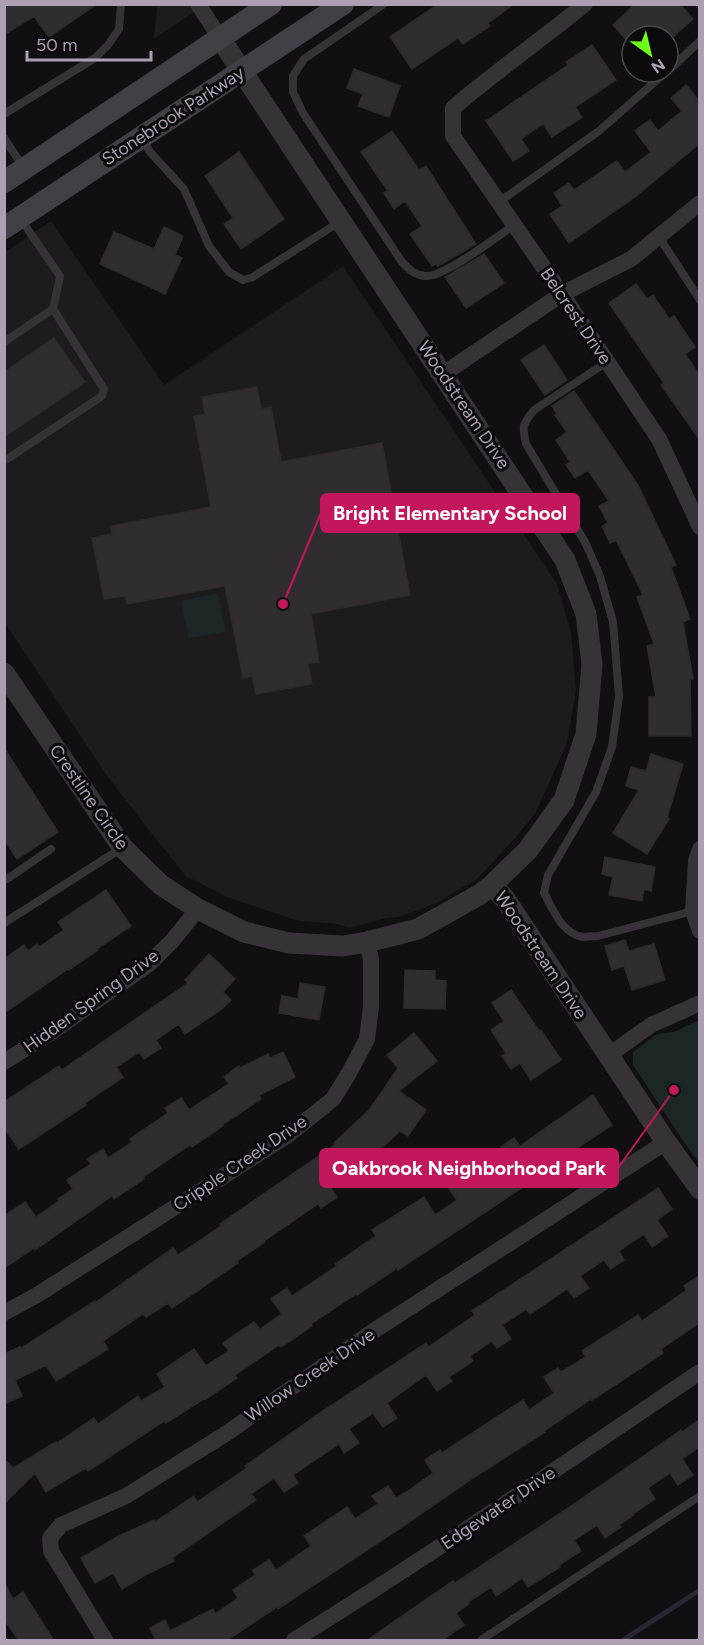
<svg xmlns="http://www.w3.org/2000/svg" width="704" height="1645" font-family="Figtree,sans-serif">
<style>
.built{fill:#1e1b1e}
.green{fill:#1d2627}
.lines{fill:none;stroke-linecap:round;stroke-linejoin:round}
.stream{stroke:#2c2535;stroke-width:5}
.building{fill:#302c30;stroke:#2d292d;stroke-width:1.5}
.service{stroke:#373238;stroke-width:8}
.minor{stroke:#373238;stroke-width:16}
.tertiary{stroke:#373238;stroke-width:21}
.secondary{stroke:#443e46;stroke-width:22}
.labels{text-anchor:middle;stroke-width:6;stroke-linejoin:round;paint-order:stroke}
.street-label{font-size:18px;fill:#ac9fb3;stroke:#0c0a0c}
.leader{fill:none;stroke:#c2185b;stroke-width:2}
.callout-dot{fill:#c2185b;stroke:#0c0a0c;stroke-width:2}
.callout{fill:#c2185b;stroke:#c2185b;stroke-width:2}
.callout-label{font-size:20px;text-anchor:middle;font-weight:bold;fill:#fff}
</style>
<rect width="100%" height="100%" fill="#110f11"/>
<!-- built -->
<path class="built" d="M157,5H204L154,39Z
M51,221L164,385L343,266L557,584L571,632L576,691L567,743L535,814L516,837L477,879L435,904L399,917L387,918L349,928L338,924L299,921L227,897L186,876L156,839L108,777L5,623L4,253Z"/>
<!-- green -->
<path class="green" d="M218,593L226,632L189,638L181,601Z
M699,1020V1163L681,1138L633,1065V1052L657,1034L674,1032Z"/>
<g class="lines">
<!-- stream -->
<path class="stream" d="M623,1640L700,1590"/>
</g>
<!-- building -->
<path class="building" d="M4,4H97L49,37L34,16L4,35Z
M438,4H514L488,23L490,26L463,44L458,38L412,69L390,37Z
M635,4H680L693,19L674,36H632V46L613,25Z
M592,45L616,80L575,107L582,117L552,137L543,124L521,139L529,151L513,161L486,121L568,65L566,62Z
M354,69L400,86L389,117L358,106L363,94L347,88Z
M686,85L699,101V144L635,197L569,243L550,214L562,206L554,193L569,183L574,190L617,161L625,172L651,152L635,131L650,120L658,131L682,111L671,98Z
M392,131L419,170L426,166L476,244L438,266L436,264L432,266L410,234L422,226L405,201L394,209L384,193L388,191L361,152Z
M239,152L284,219L241,249L224,224L233,218L205,176Z
M164,227L183,236L175,255L182,258L165,294L100,264L114,232L154,249Z
M484,254L504,283L466,308L445,277Z
M636,284L647,299L653,295L669,319L674,316L695,347L685,354L699,375V439L661,385L664,383L609,303Z
M54,338L85,382L4,437V372Z
M544,345L567,380L545,395L521,360Z
M257,387L261,409L271,407L281,462L382,443L410,595L311,614L319,662L308,664L312,684L256,694L252,676L243,678L225,586L127,604L125,596L104,599L92,538L112,534L111,526L211,507L194,416L205,414L202,397Z
M574,391L638,485L676,565L671,567L690,619L683,622L693,679H690L691,736H649V697H656L647,646L654,644L637,597L643,595L616,540L610,543L602,526L608,523L599,506L609,501L588,470L575,478L566,465L570,462L556,440L567,432L555,415L557,414L552,406Z
M4,748L58,832L17,859L4,839Z
M651,754L683,764L667,818L669,819L647,854L613,833L639,790L626,786L631,767L646,771Z
M605,857L655,867L651,891L644,889L642,901L609,895L613,877L602,874Z
M106,890L131,926L97,949L98,950L69,970L68,969L4,1013V959L24,945L28,951L37,944L39,947L64,930L58,922Z
M625,940L629,951L654,944L665,980L632,990L624,966L612,970L605,946Z
M209,954L235,979L223,992L231,1000L222,1009L185,1034L179,1024L156,1040L161,1048L144,1059L139,1052L116,1067L123,1077L85,1103L86,1105L19,1149L4,1128V1102L59,1066L62,1070L188,983L185,980Z
M405,970L435,971V980L446,981L445,1009L404,1008Z
M300,983L325,987L319,1020L279,1013L282,996L298,999Z
M511,990L539,1031L541,1030L561,1060L531,1080L520,1063L511,1069L502,1056L506,1053L491,1030L504,1021L492,1003Z
M414,1033L437,1061L399,1091L426,1110L408,1136L400,1131L372,1157L380,1165L367,1177L353,1163L326,1181L337,1197L321,1208L318,1204L264,1241L265,1242L237,1261L238,1263L172,1308L168,1303L146,1317L143,1314L103,1341L108,1349L56,1381L46,1365L15,1380L22,1396L4,1404V1354L20,1347V1349L95,1301L96,1302L173,1248L178,1255L221,1226L220,1224L336,1144L334,1143L370,1109L398,1068L387,1055Z
M283,1052L295,1077L259,1095L261,1099L222,1125L223,1126L192,1147L190,1145L143,1177L144,1179L114,1199L112,1196L35,1250L34,1248L4,1268V1216L25,1202L36,1217L59,1201L58,1199L73,1189L67,1180L91,1164L87,1159L103,1149L108,1158L132,1142L130,1139L168,1113L165,1108L181,1098L189,1110L229,1084L224,1077L239,1066L240,1068L268,1054L270,1058Z
M593,1095L612,1125L577,1148L578,1150L433,1247L398,1270L397,1268L357,1295L356,1294L311,1324L312,1326L281,1347L279,1345L235,1375L237,1378L206,1399L205,1398L166,1423L164,1421L88,1471L85,1468L46,1492L35,1473L4,1504V1459L13,1468L56,1442L57,1443L94,1418L98,1424L138,1396L141,1401L165,1387L157,1374L194,1349L206,1366L229,1351L223,1343L254,1322L260,1329L282,1314L271,1299L287,1288L292,1296L337,1266L335,1264L376,1236L372,1230L424,1197L435,1215L457,1200L445,1183L460,1173L467,1183L483,1172L486,1177L510,1160L501,1147L514,1138L520,1146Z
M658,1188L672,1209L657,1220L668,1236L652,1247L644,1234L619,1251L624,1260L611,1269L604,1260L580,1276L589,1288L574,1298L567,1289L530,1314L526,1309L502,1325L511,1339L497,1348L492,1341L470,1356L473,1361L449,1377L452,1381L437,1391L426,1375L387,1403L397,1418L383,1427L373,1413L349,1429L359,1443L344,1453L339,1444L293,1475L298,1483L284,1492L274,1478L251,1494L256,1500L172,1558L174,1561L147,1574L122,1589L113,1573L95,1583L81,1558L117,1537L154,1520L155,1522L194,1496L197,1502L247,1468L245,1466L318,1414L426,1343L428,1347L475,1315L472,1311Z
M699,1276V1323L661,1349L663,1353L623,1380L592,1400L591,1399L544,1431L545,1432L476,1476L396,1531L278,1609L277,1607L235,1635L224,1641H150L155,1638L150,1628L165,1620L170,1631L213,1609L215,1614L238,1598L233,1590L255,1575L253,1570L269,1560L276,1570L311,1546L304,1536L347,1507L355,1519L378,1504L372,1496L388,1486L396,1498L408,1491L433,1473L425,1460L440,1450L442,1453L523,1400L529,1410L554,1393L544,1377L558,1368L561,1372L586,1357L582,1351L638,1315L642,1321L687,1290L684,1286Z
M699,1420V1447L682,1459L693,1475L678,1485L670,1473L648,1488L655,1499L633,1514L634,1515L619,1525L621,1527L605,1538L597,1525L574,1540L581,1551L559,1565L560,1567L528,1587L522,1578L496,1596L491,1587L468,1602L469,1604L456,1613L464,1625L441,1641H366L453,1581L455,1583L574,1504L681,1430L682,1432Z
M4,1582L13,1599L23,1592L54,1641H19L4,1619Z"/>
<g class="lines">
<!-- service -->
<path class="service" d="M384,4L304,59L293,76V92L303,113L402,262C409,269 415,276 426,276C444,277 497,237 514,225
M668,71L700,41
M4,114L95,58L108,45L119,29L121,4
M4,138L24,168
M141,138L150,152L184,189L209,246L229,272L243,280L253,277L341,221
M499,202L599,131L666,72
M659,237L700,300
M4,342L53,309
M607,362L534,410C522,425 522,425 526,444L585,542L600,576L613,622L619,696L612,747L596,792L548,875L544,893C553,909 562,934 583,937C587,937 593,936 598,936L693,911
M4,461L102,396L104,389L53,309L60,276L20,218
M7,879L51,849
M4,923L122,848
M481,1640L700,1496"/>
<!-- minor -->
<path class="minor" d="M198,4L220,38
M585,4C541,40 495,72 453,108V136L562,294L659,439L700,527
M443,374L562,294L631,259L700,203
M700,849L696,861L693,911L700,931
M609,1055L651,1025L700,1003
M4,1062L49,1034L149,964L173,940L198,909
M4,1313L37,1295L288,1135L333,1099L349,1073L367,1039L371,1006V960L367,942
M105,1640L51,1551L50,1538L61,1525L126,1496L224,1435L372,1332L666,1142
M294,1640C431,1555 565,1463 700,1372"/>
<!-- tertiary -->
<path class="tertiary" d="M4,673L123,848L161,885L198,909L244,932L289,943L343,946L367,942L418,929L479,895L492,885L528,850L564,800L586,734L592,664L586,614L565,560L220,38
M492,885L505,899L666,1142L700,1189"/>
<!-- secondary -->
<path class="secondary" d="M4,182L271,4
M4,228L343,4"/>
</g>
<g class="labels">
<!-- street labels -->
<g class="street-label">
<text transform="translate(173 116) rotate(-33)" y="6">Stonebrook Parkway</text>
<text transform="translate(576 316) rotate(56)" y="6">Belcrest Drive</text>
<text transform="translate(464 405) rotate(56)" y="6">Woodstream Drive</text>
<text transform="translate(89 797) rotate(55)" y="6">Crestline Circle</text>
<text transform="translate(541 955) rotate(56)" y="6">Woodstream Drive</text>
<text transform="translate(91 1001) rotate(-36)" y="6">Hidden Spring Drive</text>
<text transform="translate(240 1163) rotate(-34)" y="6">Cripple Creek Drive</text>
<text transform="translate(310 1375) rotate(-34)" y="6">Willow Creek Drive</text>
<text transform="translate(498 1508) rotate(-34)" y="6">Edgewater Drive</text>
</g>
</g>
<!-- callouts -->
<path class="leader" d="M283 604L321 513M674 1090L618 1168"/>
<g class="callout-dot">
<circle cx="283" cy="604" r="6"/>
<circle cx="674" cy="1090" r="6"/>
</g>
<g class="callout">
<rect x="321" y="494" width="258" height="38" rx="6"/>
<rect x="320" y="1149" width="298" height="38" rx="6"/>
</g>
<g class="callout-label">
<text x="450" y="520">Bright Elementary School</text>
<text x="469" y="1175">Oakbrook Neighborhood Park</text>
</g>
<!-- border -->
<rect width="704" height="1645" fill="none" stroke="#ac9fb3" stroke-width="12"/>
<!-- north arrow -->
<g transform="translate(650 54) rotate(146)"><circle r="28" fill="#0c0a0c" stroke="#4c464f" stroke-width="1.5"/>
<path d="M0-4.5L10 22L0 15L-10 22Z" fill="#70ff19"/>
<text y="-9" font-size="16" font-weight="bold" text-anchor="middle" fill="#ac9fb3">N</text>
</g>
<!-- scale -->
<path d="M27 51v9h124v-9" fill="none" stroke="#ac9fb3" stroke-width="3"/>
<text x="36" y="51" font-size="18" fill="#ac9fb3" stroke="#0c0a0c" stroke-width="4.5" paint-order="stroke">50 m</text>
</svg>
